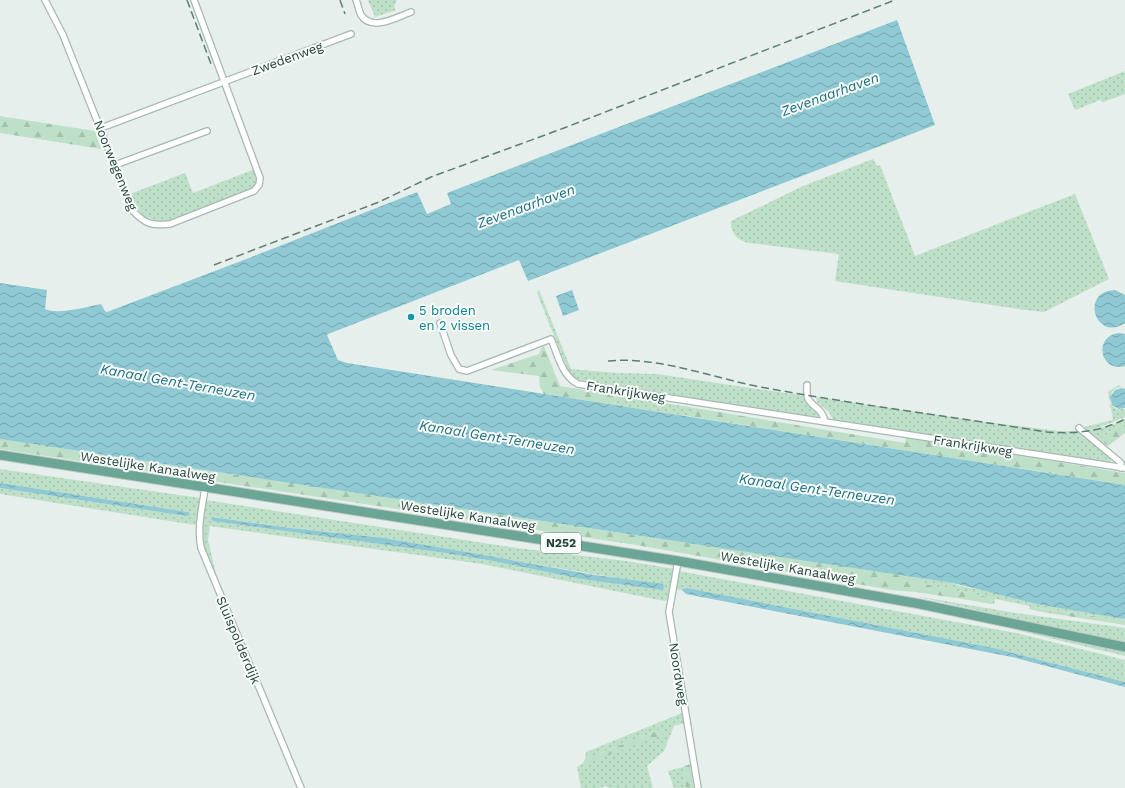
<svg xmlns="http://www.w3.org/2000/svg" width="1125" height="788" font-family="'Work Sans',sans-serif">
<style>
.grass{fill:url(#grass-dots);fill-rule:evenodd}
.forest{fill:url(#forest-firs)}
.water{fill:url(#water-waves)}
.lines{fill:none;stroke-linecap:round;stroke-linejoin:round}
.minor-casing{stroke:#a8b8b2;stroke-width:8}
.primary-casing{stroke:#c2cac8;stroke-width:11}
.minor{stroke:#fff;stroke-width:5.5}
.primary{stroke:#6aa596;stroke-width:9}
.rail{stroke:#5f7d75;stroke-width:1.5;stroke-dasharray:8 4;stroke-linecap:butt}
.culture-dot{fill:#0f9aa8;stroke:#f7fbf9;stroke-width:1.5}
.labels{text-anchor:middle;stroke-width:4;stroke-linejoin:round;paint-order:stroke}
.shield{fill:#f7fbf9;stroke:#637a73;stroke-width:1}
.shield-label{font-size:12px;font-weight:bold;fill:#24423a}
.street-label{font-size:13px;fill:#24423a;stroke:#f7fbf9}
.culture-label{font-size:13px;fill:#0d838f;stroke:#f7fbf9;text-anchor:start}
.water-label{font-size:14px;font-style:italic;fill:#1c6f80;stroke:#f7fbf9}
</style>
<defs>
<pattern id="grass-dots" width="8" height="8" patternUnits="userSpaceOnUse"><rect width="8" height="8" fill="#bfe0c8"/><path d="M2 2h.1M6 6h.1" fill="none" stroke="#a4c1ad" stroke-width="1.8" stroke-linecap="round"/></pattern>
<pattern id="forest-firs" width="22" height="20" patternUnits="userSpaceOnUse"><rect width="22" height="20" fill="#bfe0c8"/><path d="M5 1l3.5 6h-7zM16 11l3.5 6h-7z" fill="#a4c1ad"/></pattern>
<pattern id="water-waves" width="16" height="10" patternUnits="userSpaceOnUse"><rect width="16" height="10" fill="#8ec9d4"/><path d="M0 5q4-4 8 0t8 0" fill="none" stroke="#74a5ad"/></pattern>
</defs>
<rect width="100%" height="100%" fill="#e6efeb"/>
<!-- grass -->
<path class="grass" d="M368,0H397L394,7L396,10L375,17Z
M1125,71V94L1103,102L1100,100L1075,110L1068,94Z
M873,159L877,166L880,165L915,256L1075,194L1109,279L1044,312L1018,309L835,281L839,254L749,243C738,241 730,233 731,221L803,186Z
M255,169L258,177L255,188L184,216L168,221H157L146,217L141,213L135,205L130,194L185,173L193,193Z
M539,290L571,369L617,373L657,374L805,396C808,407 818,406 818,418L816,419L663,393L590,383L574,378L570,375L564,361L537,293Z
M1119,385L1121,387L1116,388L1112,392L1110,402C1114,409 1117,410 1125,409V417L1103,426L1088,430L1111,426L1123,420V423L1099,440L1084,427L1113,420L1108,392Z
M616,395L695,408L693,417L614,405Z
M816,397L978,421L1058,431H1078L1112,459L1108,463L834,421L829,412L817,402Z
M0,469L200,498L197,522L195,525L0,494V488L187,516L188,512L0,483Z
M205,500L517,548L626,561L675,569L670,597L668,600L664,601L482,564L210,526L208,540L218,583L201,543L202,517ZM214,517L290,528L384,538L610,577L662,590L581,579L493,561L445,553L213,521Z
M679,571L1016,633L1125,660V682L994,648L687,588L683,589L682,590L675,589Z
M921,578L953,583L960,586L1125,619V621L1034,607V610L1029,609L1030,606L995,599L994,604H991L992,598L959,591L957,598H955L956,591L919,583Z
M915,596L1016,613L1125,628V644Z
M1013,628L1125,651V656L1016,630Z
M682,713L684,723L674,726L664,751L647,766L653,788H610L605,786L600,788H581L577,767L583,763H589L664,728L585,759L586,752Z
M683,767L686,788H674L668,771Z"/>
<!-- forest -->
<path class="forest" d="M0,116L95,131L101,149L0,133Z
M544,346L560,386L616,395L614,405L544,394L540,387L539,376L491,370L539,354L542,347Z
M695,408L905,443L906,437L1125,473V485L693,417Z
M1125,419V433L1108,446L1099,440L1123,423V420Z
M0,439L921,578L920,583L956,591L955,598L916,592L891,590L636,545L0,449Z
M959,591L992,598L991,604L957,598Z
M1034,607L1125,621V625L1036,611L1034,610Z
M664,728L666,733L589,763H583L585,759Z
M690,764L694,788H686L683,767Z"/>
<!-- water -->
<path class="water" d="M897,20L935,125L528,281L519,260L328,334L327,335L338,360L347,363L1125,485V619L1037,604L953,583L0,439V283L47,290L45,309C58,315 86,307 101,304L105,311L107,312L249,258L417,192L427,214L451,204L447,193Z
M572,290L579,310L563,316L556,296Z
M1115,290L1125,295V323C1096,343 1079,291 1115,290Z
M1118,333L1125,334V366C1100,373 1093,337 1118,333Z
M1122,388L1125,389V408L1119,409L1112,405L1110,397L1115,390Z
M0,483L188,512L190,514L187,516L0,488Z
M212,517L290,528L384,538L478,554L594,575L663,584L664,588L662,590L581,579L493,561L445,553L213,521L211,518Z
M687,588L994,648L1125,682V687L1012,657L986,652L686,594L682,590L683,589Z"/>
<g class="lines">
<!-- minor casing -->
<g class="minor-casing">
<path id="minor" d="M45,0L63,35L133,211C145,224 152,226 170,224L254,191L259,185L260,178L194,0
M356,0C358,5 359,11 361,15C372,32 397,17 411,12
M101,128L351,34
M115,165L207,131
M440,323L451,355L459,369L467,371L551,339C558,355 562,376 578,384L1125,468
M807,385C806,401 809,401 819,410C822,413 824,418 825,422
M1079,428L1121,463V468
M205,488C202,509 197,527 201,548L301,788
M678,561L669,612L698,788"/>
</g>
<!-- primary casing -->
<g class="primary-casing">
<path id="primary" d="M0,455L678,561L920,604L1125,647"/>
</g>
<!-- minor -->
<use href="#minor" class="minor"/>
<!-- primary -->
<use href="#primary" class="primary"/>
<!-- rail -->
<path class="rail" d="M187,0L211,64
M340,0L345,14
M214,265L379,202L431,177L564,128L895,0
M608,361C661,356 714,379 766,388C859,405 953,417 1047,432C1075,434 1100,432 1125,419"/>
</g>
<!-- markers -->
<circle class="culture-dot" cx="411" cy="317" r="4"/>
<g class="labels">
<!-- shield labels -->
<rect class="shield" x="541" y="533" width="40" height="20" rx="3"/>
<g class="shield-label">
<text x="561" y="547">N252</text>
</g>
<!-- street labels -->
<g class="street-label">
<text transform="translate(287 58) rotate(-20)" y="5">Zwedenweg</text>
<text transform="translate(116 165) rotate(68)" y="5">Noorwegenweg</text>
<text transform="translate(626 391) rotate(9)" y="5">Frankrijkweg</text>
<text transform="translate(973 445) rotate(9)" y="5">Frankrijkweg</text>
<text transform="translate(148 466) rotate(9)" y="5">Westelijke Kanaalweg</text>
<text transform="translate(468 515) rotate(9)" y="5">Westelijke Kanaalweg</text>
<text transform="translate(788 567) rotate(10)" y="5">Westelijke Kanaalweg</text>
<text transform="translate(239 640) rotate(67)" y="5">Sluispolderdijk</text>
<text transform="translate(679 674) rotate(81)" y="5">Noordweg</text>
</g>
<!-- culture labels -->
<g class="culture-label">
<text x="419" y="315">5 broden<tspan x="419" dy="15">en 2 vissen</tspan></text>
</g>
<!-- water labels -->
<g class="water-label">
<text transform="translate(830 94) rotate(-20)" y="5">Zevenaarhaven</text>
<text transform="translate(526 206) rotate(-20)" y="5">Zevenaarhaven</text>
<text transform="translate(178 382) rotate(10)" y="5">Kanaal Gent-Terneuzen</text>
<text transform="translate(497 437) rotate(9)" y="5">Kanaal Gent-Terneuzen</text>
<text transform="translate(817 489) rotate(8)" y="5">Kanaal Gent-Terneuzen</text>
</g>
</g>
</svg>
